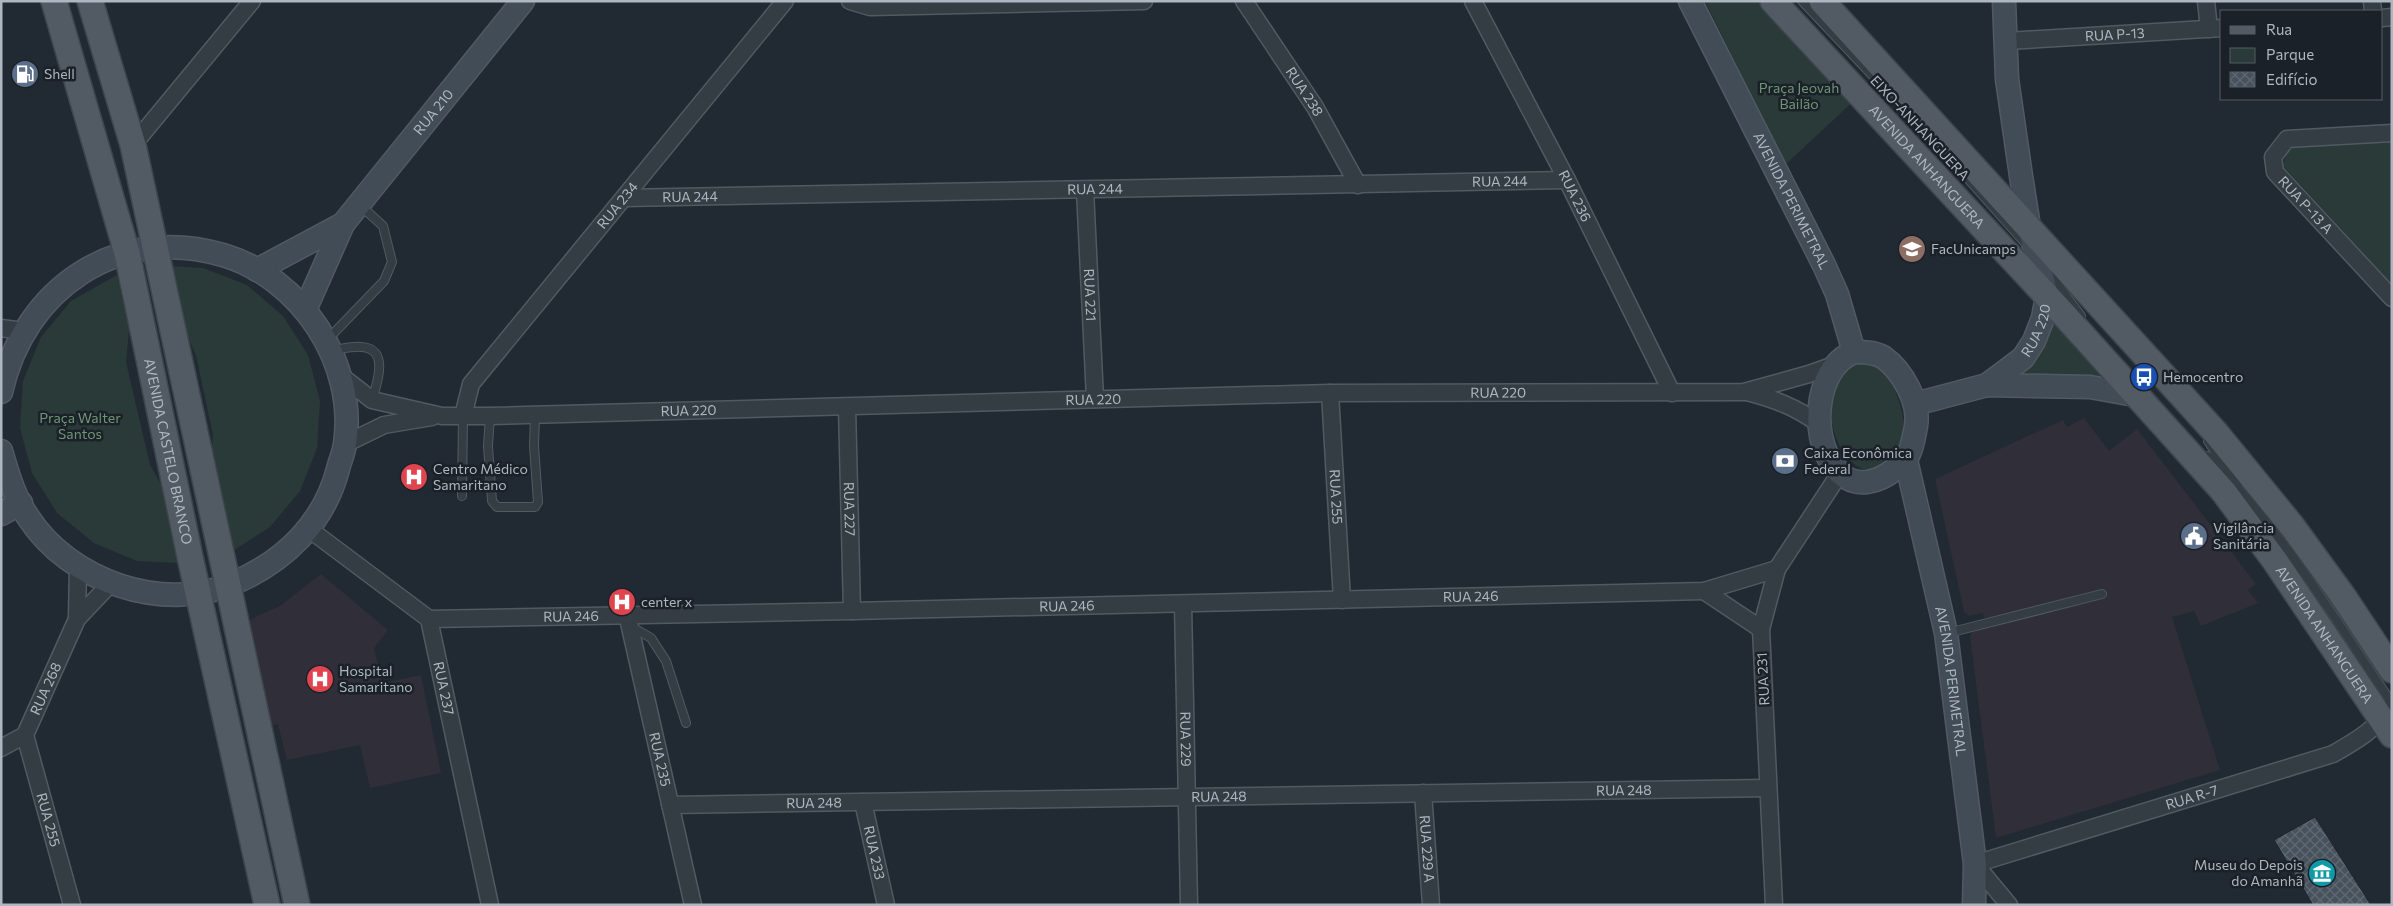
<svg xmlns="http://www.w3.org/2000/svg" width="2393" height="906" font-family="Commissioner,sans-serif">
<style>
.medical{fill:#2f2e39}
.green{fill:#293a39}
.building{fill:url(#building-cross-hatch);stroke:#1c232a}
.lines{fill:none;stroke-linecap:round;stroke-linejoin:round}
.lane-casing{stroke:#515a62;stroke-width:10}
.street-casing{stroke:#515a62;stroke-width:19}
.secondary-casing{stroke:#515a62;stroke-width:25}
.primary-casing{stroke:#3d454d;stroke-width:28}
.lane{stroke:#343c44;stroke-width:8}
.street{stroke:#343c44;stroke-width:16}
.secondary{stroke:#424c56;stroke-width:22}
.primary{stroke:#525b64;stroke-width:25}
.labels{text-anchor:middle;stroke-width:5;stroke-linejoin:round;paint-order:stroke}
.street-label{font-size:14px;fill:#aeb7c1;stroke:#1a2128}
.poi-label{font-size:14px;fill:#aeb7c1;stroke:#1a2128;text-anchor:start}
.park-label{font-size:14px;fill:#709475;stroke:#1a2128}
</style>
<defs>
<pattern id="building-cross-hatch" width="8" height="8" patternUnits="userSpaceOnUse" patternTransform="scale(1.25)"><rect width="8" height="8" fill="#47525c"/><path d="M0 0l8 8M0 8l8-8" fill="none" stroke="#5f6972"/></pattern>
</defs>
<rect width="100%" height="100%" fill="#212a33"/>
<!-- medical -->
<path class="medical" d="M2084,418L2109,451L2137,429L2256,584L2248,590L2258,603L2201,626L2194,611L2172,617L2220,770L1996,838L1970,636L1972,632L1991,626L1989,617L1984,618L1983,613L1969,616L1964,612L1935,479L2063,420L2067,427Z
M321,574L388,630L374,648L382,683L421,675L441,773L370,788L360,745L287,760L278,724L270,726L247,621L280,606Z"/>
<!-- green -->
<path class="green" d="M1705,1H1766L1858,97L1786,164Z
M2392,141V284L2283,166L2289,145Z
M168,266L203,268L247,285L283,316L308,355L320,401L317,448L300,491L270,527L228,554L210,468L213,435L196,355L180,320Z
M117,275L129,330L126,362L150,465L161,484L180,563L137,561L94,543L57,513L32,473L20,428L23,381L41,337L71,301Z
M2056,319L2112,378L2014,380L2029,369Z
M1862,362C1866,363 1870,363 1874,364C1892,372 1904,410 1904,428C1904,441 1899,453 1894,465C1887,467 1879,472 1872,471C1828,467 1812,376 1862,362Z"/>
<!-- building -->
<path class="building" d="M2315,817L2371,905H2313L2274,840Z"/>
<g class="lines">
<!-- lane casing -->
<g class="lane-casing">
<path id="lane" d="M1802,1L1909,114
M1969,180L2026,244
M2049,273L2081,316
M328,339L384,281L392,262L383,226L361,206
M333,350C342,349 352,346 361,347C390,348 377,384 372,400
M490,416L488,446L492,501L497,507H535L538,502L534,446L535,415
M2208,441L2237,485
M2208,456C2281,529 2334,618 2392,703
M462,496L463,416
M632,627L651,638L666,661L686,723
M1948,633L2102,594"/>
</g>
<!-- street casing -->
<g class="street-casing">
<g id="street">
<path d="M850,1L870,7L1144,1"/>
<path id="s1" d="M1244,1L1315,107L1358,185"/>
<path id="s2" d="M1473,1L1567,180L1672,393"/>
<path d="M2206,1L2209,29"/>
<path d="M2372,1L2373,11"/>
<path d="M2382,18L2392,17"/>
<path id="s3" d="M2007,41L2222,28"/>
<path id="s4" d="M2392,133L2287,139L2273,157L2275,172L2392,298"/>
<path d="M133,145L252,1"/>
<path id="s5" d="M1085,190L1095,399"/>
<path id="s6" d="M624,198L1567,180"/>
<path d="M1,328L23,331"/>
<path id="s7" d="M340,375L372,400L442,416H490L1330,393L1744,392L1809,374L1834,365"/>
<path d="M1747,392C1774,399 1796,407 1819,424"/>
<path id="s8" d="M1330,393L1342,600"/>
<path id="s9" d="M847,407L852,611"/>
<path id="s10" d="M463,416L471,384L785,1"/>
<path d="M345,444L384,425L432,417"/>
<path id="s11" d="M309,529L429,619L490,905"/>
<path d="M1704,591L1761,629"/>
<path id="s12" d="M1183,604L1189,905"/>
<path id="s13" d="M627,614L693,905"/>
<path d="M77,619L78,567"/>
<path id="s14" d="M429,619L852,611L1704,591L1777,569"/>
<path id="s15" d="M25,735L72,905"/>
<path id="s16" d="M1,748L25,735L77,619L111,583"/>
<path id="s17" d="M1423,793L1431,905"/>
<path id="s18" d="M863,802L886,905"/>
<path id="s19" d="M670,805L1768,788"/>
<path d="M1774,905L1761,629L1777,569L1840,473"/>
<path id="s20" d="M2009,905L1975,864L2333,754C2359,739 2375,730 2392,705"/>
</g>
</g>
<!-- secondary casing -->
<g class="secondary-casing">
<g id="secondary">
<path id="s21" d="M1690,1L1824,265L1837,294L1854,352"/>
<path d="M257,270L343,224"/>
<path id="s22" d="M305,310L343,224L523,1"/>
<path d="M1854,352C1864,352 1874,352 1883,357C1903,371 1920,403 1916,426C1914,437 1912,450 1906,459C1904,463 1898,466 1895,469C1879,482 1857,489 1840,473C1809,446 1812,368 1854,352Z"/>
<path id="s23" d="M1987,385L2023,358L2034,341L2043,318L2047,296L2029,227L2021,176L2007,79L2004,1"/>
<path d="M1,392C24,288 118,224 223,255C301,278 357,363 345,444C344,452 340,461 338,469C324,523 285,561 234,583C163,614 69,581 28,517C14,497 8,474 1,451"/>
<path d="M1915,404L1987,385L2090,387L2135,395"/>
<path id="s24" d="M1906,460L1946,633L1975,864L1974,905"/>
<path d="M1,514L21,503"/>
</g>
</g>
<!-- primary casing -->
<g class="primary-casing">
<g id="primary">
<path id="s25" d="M54,1L127,253L190,557L267,905"/>
<path d="M90,1L133,145L297,905"/>
<path id="s26" d="M1773,1L2057,307L2223,491L2275,561L2392,735"/>
<path d="M1822,1L2216,433L2292,526L2343,596L2392,670"/>
</g>
</g>
<!-- lane -->
<use href="#lane" class="lane"/>
<!-- street -->
<use href="#street" class="street"/>
<!-- secondary -->
<use href="#secondary" class="secondary"/>
<!-- primary -->
<use href="#primary" class="primary"/>
</g>
<!-- icons -->
<defs>
<g id="fuel-disc" transform="scale(1.4375)"><circle r="9.5" fill="#5c6f8a" stroke="#1a2128"/><path d="M-5.5-6h7V0h2V4h1.3V-2.5L3-4.5l.8-.8L6-3V5H2.5V1h-1V6h-7ZM-4.2-4.7v3.2H.2V-4.7Z" fill="#fff"/></g>
<g id="university-disc" transform="scale(1.4375)"><circle r="9.5" fill="#8d6e63" stroke="#1a2128"/><path d="M0-5L7-2L0 1L-7-2ZM-4 1L0 2.5L4 1V4Q0 6-4 4Z" fill="#fff"/></g>
<g id="bus-disc" transform="scale(1.4375)"><circle r="9.5" fill="#1a4fb4" stroke="#1a2128"/><path d="M-5-6H5V4H4V6H2V4H-2V6H-4V4H-5ZM-3.5-4V0h7V-4ZM-3.5 1.2v1.5H-2V1.2ZM2 1.2v1.5H3.5V1.2Z" fill="#fff"/></g>
<g id="bank-disc" transform="scale(1.4375)"><circle r="9.5" fill="#5c6f8a" stroke="#1a2128"/><path d="M-6-4H6V4H-6ZM0-2.3a2.3 2.3 0 1 0 0 4.6a2.3 2.3 0 1 0 0-4.6Z" fill="#fff"/></g>
<g id="hospital-disc" transform="scale(1.4375)"><circle r="9.5" fill="#e0444e" stroke="#1a2128"/><path d="M-5-5h3v3.5h4V-5h3V5h-3V1.5h-4V5h-3Z" fill="#fff"/></g>
<g id="civic-disc" transform="scale(1.4375)"><circle r="9.5" fill="#5c6f8a" stroke="#1a2128"/><path d="M-.6-6.5H3V-4.5H.6V-3L4-1V1h2V6H-6V1h2V-1L-.6-3ZM-1.2 2.5V6h2.4V2.5Z" fill="#fff"/></g>
<g id="museum-disc" transform="scale(1.4375)"><circle r="9.5" fill="#0f9aa8" stroke="#1a2128"/><path d="M0-6L6-3V-2H-6V-3ZM-5-1h2V3h-2ZM-1-1h2V3h-2ZM3-1h2V3H3ZM-6 4H6V6H-6Z" fill="#fff"/></g>
</defs>
<g fill-rule="evenodd">
<use href="#fuel-disc" x="25" y="74"/>
<use href="#university-disc" x="1912" y="249"/>
<use href="#bus-disc" x="2144" y="377"/>
<use href="#bank-disc" x="1785" y="461"/>
<use href="#hospital-disc" x="414" y="477"/>
<use href="#civic-disc" x="2194" y="536"/>
<use href="#hospital-disc" x="622" y="602"/>
<use href="#hospital-disc" x="320" y="679"/>
<use href="#museum-disc" x="2322" y="873"/>
</g>
<g class="labels">
<!-- street labels -->
<g class="street-label">
<text dy="5" stroke="none"><textPath href="#s3" startOffset="108">RUA P-13</textPath></text>
<text dy="5" stroke="none"><textPath href="#s1" startOffset="109">RUA 238</textPath></text>
<text dy="5" stroke="none"><textPath href="#s22" startOffset="238">RUA 210</textPath></text>
<text transform="translate(1920 128) rotate(47)" y="5">EIXO-ANHANGUERA</text>
<text dy="5" stroke="none"><textPath href="#s26" startOffset="226">AVENIDA ANHANGUERA</textPath></text>
<text dy="5" stroke="none"><textPath href="#s6" startOffset="876">RUA 244</textPath></text>
<text dy="5" stroke="none"><textPath href="#s6" startOffset="471">RUA 244</textPath></text>
<text dy="5" stroke="none"><textPath href="#s2" startOffset="220">RUA 236</textPath></text>
<text dy="5" stroke="none"><textPath href="#s6" startOffset="66">RUA 244</textPath></text>
<text dy="5" stroke="none"><textPath href="#s21" startOffset="224">AVENIDA PERIMETRAL</textPath></text>
<text dy="5" stroke="none"><textPath href="#s10" startOffset="264">RUA 234</textPath></text>
<text dy="5" stroke="none"><textPath href="#s4" startOffset="188">RUA P-13 A</textPath></text>
<text dy="5" stroke="none"><textPath href="#s5" startOffset="105">RUA 221</textPath></text>
<text dy="5" stroke="none"><textPath href="#s23" startOffset="76">RUA 220</textPath></text>
<text dy="5" stroke="none"><textPath href="#s7" startOffset="1169">RUA 220</textPath></text>
<text dy="5" stroke="none"><textPath href="#s7" startOffset="764">RUA 220</textPath></text>
<text dy="5" stroke="none"><textPath href="#s7" startOffset="359">RUA 220</textPath></text>
<text dy="5" stroke="none"><textPath href="#s25" startOffset="465">AVENIDA CASTELO BRANCO</textPath></text>
<text dy="5" stroke="none"><textPath href="#s8" startOffset="104">RUA 255</textPath></text>
<text dy="5" stroke="none"><textPath href="#s9" startOffset="102">RUA 227</textPath></text>
<text dy="5" stroke="none"><textPath href="#s14" startOffset="1042">RUA 246</textPath></text>
<text dy="5" stroke="none"><textPath href="#s14" startOffset="638">RUA 246</textPath></text>
<text dy="5" stroke="none"><textPath href="#s14" startOffset="142">RUA 246</textPath></text>
<text dy="5" stroke="none"><textPath href="#s26" startOffset="841">AVENIDA ANHANGUERA</textPath></text>
<text transform="translate(1763 679) rotate(-93)" y="5">RUA 231</text>
<text dy="5" stroke="none"><textPath href="#s24" startOffset="226">AVENIDA PERIMETRAL</textPath></text>
<text dy="5" stroke="none"><textPath href="#s11" startOffset="221">RUA 237</textPath></text>
<text dy="5" stroke="none"><textPath href="#s16" startOffset="78">RUA 268</textPath></text>
<text dy="5" stroke="none"><textPath href="#s12" startOffset="135">RUA 229</textPath></text>
<text dy="5" stroke="none"><textPath href="#s13" startOffset="149">RUA 235</textPath></text>
<text dy="5" stroke="none"><textPath href="#s19" startOffset="954">RUA 248</textPath></text>
<text dy="5" stroke="none"><textPath href="#s19" startOffset="549">RUA 248</textPath></text>
<text dy="5" stroke="none"><textPath href="#s20" startOffset="280">RUA R-7</textPath></text>
<text dy="5" stroke="none"><textPath href="#s19" startOffset="144">RUA 248</textPath></text>
<text dy="5" stroke="none"><textPath href="#s15" startOffset="88">RUA 255</textPath></text>
<text dy="5" stroke="none"><textPath href="#s17" startOffset="56">RUA 229 A</textPath></text>
<text dy="5" stroke="none"><textPath href="#s18" startOffset="52">RUA 233</textPath></text>
</g>
<!-- poi labels -->
<g class="poi-label">
<text x="44" y="79">Shell</text>
<text x="1931" y="254">FacUnicamps</text>
<text x="2163" y="382">Hemocentro</text>
<text x="1804" y="458">Caixa Econômica<tspan x="1804" dy="16">Federal</tspan></text>
<text x="433" y="474">Centro Médico<tspan x="433" dy="16">Samaritano</tspan></text>
<text x="2213" y="533">Vigilância<tspan x="2213" dy="16">Sanitária</tspan></text>
<text x="641" y="607">center x</text>
<text x="339" y="676">Hospital<tspan x="339" dy="16">Samaritano</tspan></text>
<text x="2303" y="870" text-anchor="end">Museu do Depois<tspan x="2303" dy="16">do Amanhã</tspan></text>
</g>
<!-- park labels -->
<g class="park-label">
<text x="1799" y="93">Praça Jeovah<tspan x="1799" dy="16">Bailão</tspan></text>
<text x="80" y="423">Praça Walter<tspan x="80" dy="16">Santos</tspan></text>
</g>
</g>
<!-- border -->
<rect width="2393" height="906" fill="none" stroke="#aeb7c1" stroke-width="5"/>
<!-- legend -->
<rect x="2220" y="10" width="162" height="90" fill="#1a2128" stroke="#555d65"/>
<rect x="2230" y="26" width="25" height="8" fill="#525b64" stroke="#555d65"/>
<text x="2266" y="35" font-size="15" fill="#aeb7c1">Rua</text>
<rect x="2230" y="48" width="25" height="15" fill="#293a39" stroke="#555d65"/>
<text x="2266" y="60" font-size="15" fill="#aeb7c1">Parque</text>
<rect x="2230" y="72" width="25" height="15" fill="url(#building-cross-hatch)" stroke="#555d65"/>
<text x="2266" y="85" font-size="15" fill="#aeb7c1">Edifício</text>
</svg>
